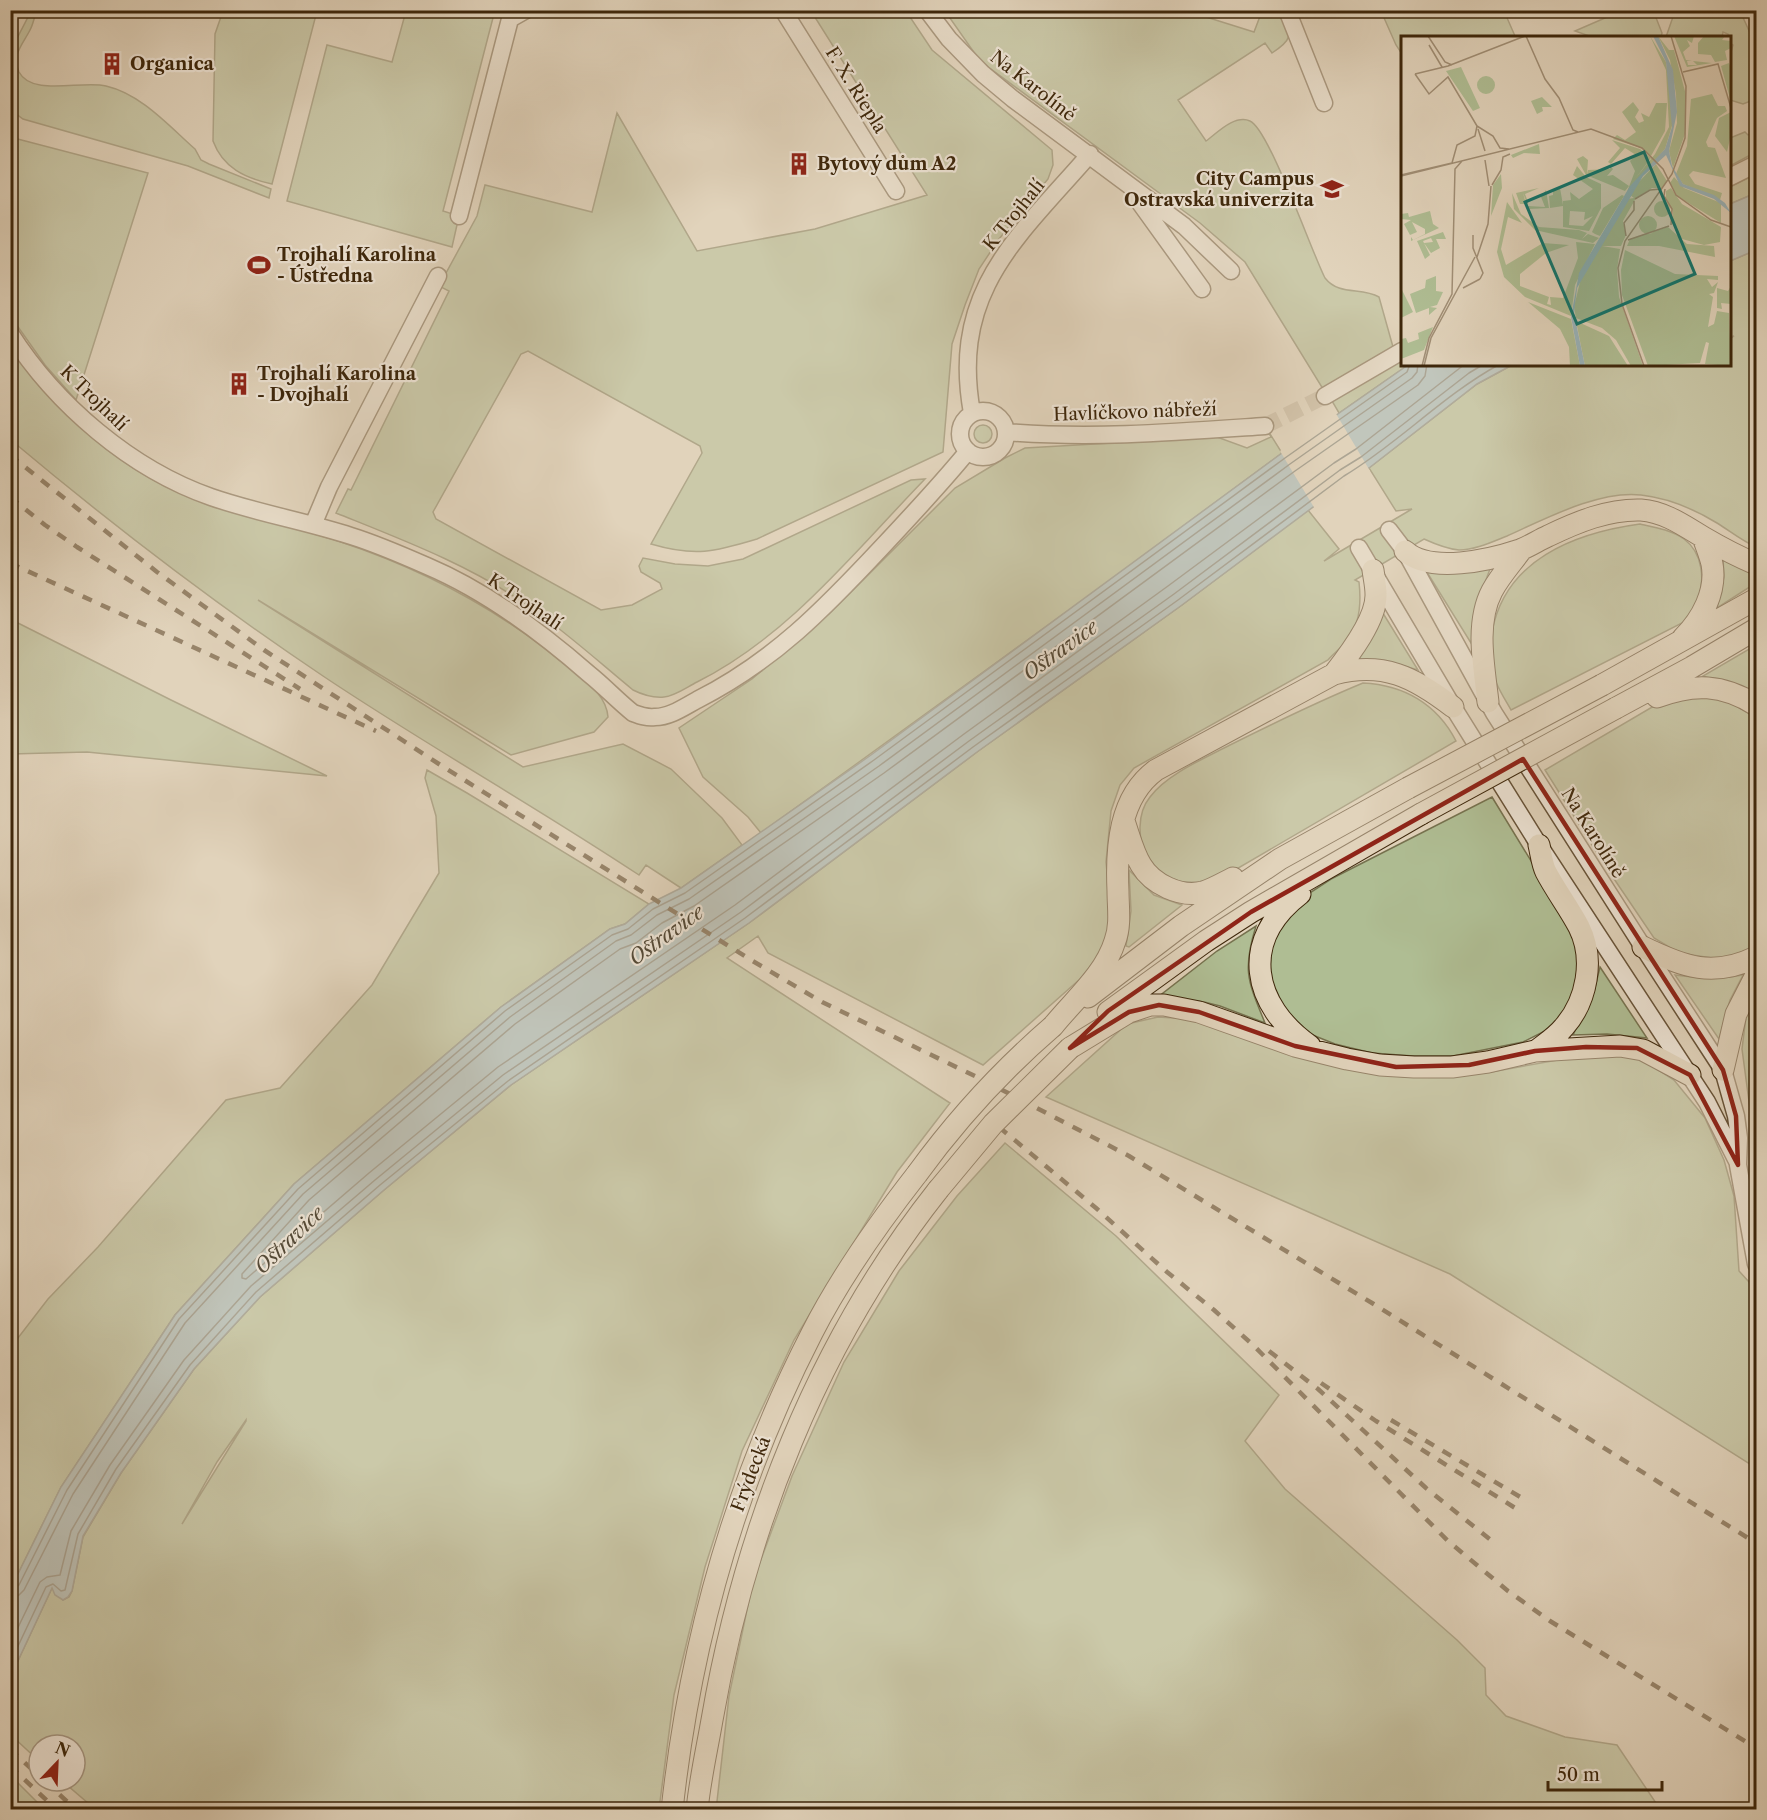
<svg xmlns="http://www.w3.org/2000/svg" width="1767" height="1820" font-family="'Libre Caslon Text',serif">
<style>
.green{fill:#afbd93;stroke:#76724f;stroke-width:1.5;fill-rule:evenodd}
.water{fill:#9ab5bc;stroke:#757c75;stroke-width:1.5}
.pier{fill:#e1d3bb}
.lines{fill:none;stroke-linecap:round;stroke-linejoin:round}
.shore{stroke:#6c6e64;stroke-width:1.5}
.minor-tunnel{stroke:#c0b198;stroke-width:16;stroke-dasharray:16 8;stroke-linecap:butt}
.minor-casing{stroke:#675237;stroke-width:19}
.major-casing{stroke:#3e270b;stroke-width:23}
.minor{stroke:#ece2d3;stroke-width:16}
.major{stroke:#e1d3bb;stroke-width:21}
.rail{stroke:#3e270b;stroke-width:4.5;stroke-dasharray:10 10;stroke-linecap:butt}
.major-bridge-casing{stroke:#3e270b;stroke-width:23;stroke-linecap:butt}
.major-bridge{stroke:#e1d3bb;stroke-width:21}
.marked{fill:none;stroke:#8f2418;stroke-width:4.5;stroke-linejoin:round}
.labels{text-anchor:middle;stroke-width:4.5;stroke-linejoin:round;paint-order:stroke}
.poi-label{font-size:18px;font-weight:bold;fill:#3e270b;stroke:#ece2d3;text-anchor:start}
.street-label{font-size:18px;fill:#3e270b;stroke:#ece2d3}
.water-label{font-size:20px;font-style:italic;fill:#554a37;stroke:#ece2d3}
.inset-road{fill:none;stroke:#a08e75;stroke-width:1.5}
.view{fill:#0f766e;fill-opacity:0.15;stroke:#0f766e;stroke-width:3}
.inset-edge{fill:none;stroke:#3e270b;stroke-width:3}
</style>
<rect width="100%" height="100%" fill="#e1d3bb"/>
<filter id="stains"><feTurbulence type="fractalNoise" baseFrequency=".00333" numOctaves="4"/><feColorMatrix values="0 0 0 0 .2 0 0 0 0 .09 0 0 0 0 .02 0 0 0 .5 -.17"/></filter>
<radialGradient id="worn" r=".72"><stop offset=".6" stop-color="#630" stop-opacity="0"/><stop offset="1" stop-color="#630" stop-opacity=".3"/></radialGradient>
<!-- green -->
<path class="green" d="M1653,10L1662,33L1661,37H1592L1575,31L1621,11Z
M28,11H36V13C34,18 33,25 30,30C23,44 11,55 19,72C32,97 82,80 106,86C141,94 169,126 195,149L201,160L209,164L271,189L269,198L188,166L23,119L11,110V50L28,17Z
M223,11H317L272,184C245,178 223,168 213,141L215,34Z
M406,11H516L510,19L494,14L488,37L443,211L459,216L452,247L287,201L327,45L392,62Z
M811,11H906L932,50L1052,150L1053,165L1048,179L999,239L979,269L965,305L952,344L943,452L757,539C714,552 695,557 651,544L702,453L700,446L528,351L521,354L433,512L436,519L601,610L632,605L662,589L660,583L641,572L639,566L643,558L675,564L708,566L743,559L911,480L925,479C855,551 789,636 697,682C687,687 675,696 664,697C653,698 643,695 633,690C599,662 566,632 530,607C470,565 403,540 336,513L348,489L351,490L449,291L439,286L477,216L485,185L592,212L617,113L697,251L815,229L927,195Z
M945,11H1187L1254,32L1262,11H1279C1290,35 1296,37 1272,53L1265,43L1178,100L1206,141C1217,133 1235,114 1250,121C1269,129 1312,253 1325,278C1339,296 1361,287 1379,297L1393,347L1323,389L1245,262L1200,223L980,61Z
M1381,11H1504L1515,36L1510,38H1402V54L1396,45Z
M1675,11H1740L1756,46V99L1743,104L1730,100V55L1733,45L1730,43L1728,34L1723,32L1722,37H1666Z
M1745,132L1748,135L1756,132V152L1730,166V138Z
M10,137L148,173L76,400L45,365L11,317Z
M1756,174V193L1730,204V187Z
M1756,250V547C1742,541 1730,531 1717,523C1694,509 1668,498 1641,495C1599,490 1545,519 1507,536C1492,542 1475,550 1459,550C1447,549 1435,544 1424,539L1355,580L1359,582C1361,600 1360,624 1348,639C1343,647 1334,653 1328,660L1134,768L1120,785L1111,811L1106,862L1111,913L1104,949L1080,979L983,1065L768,953L758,936L727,958L950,1103L897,1172L794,1340L742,1451L705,1567L674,1695L659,1809H95L67,1785L66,1781H75V1745H39V1761L12,1736L11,1699L16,1665L52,1588L63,1600L69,1597L72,1591L83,1537L121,1473L194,1369L260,1297L384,1190L511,1085L749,923L977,752L1182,605L1308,510L1339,549L1324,561L1412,509L1396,511L1369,468L1477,384L1512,365H1674L1673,366L1677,364H1730V339L1734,336L1730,337V261ZM246,1420V1421L182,1524L217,1462Z
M10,349C54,404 101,455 165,486C219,513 280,522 338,541C420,568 500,610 567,666C584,681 606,693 608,717L594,732L511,755L258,600L523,767L623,744L671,769L722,818L742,845L681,888L646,865L639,875C535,806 426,745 323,676C214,603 111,524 11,440Z
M1402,359V364L1408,365L1339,413L1332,401Z
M974 434a9 9 0 1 1 18 0a9 9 0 1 1-18 0Z
M1265,426L1282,453L1105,584L761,833L748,817L703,777L679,728L752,679L831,612L955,488L1005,458L1025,448L1217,437L1247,448L1271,437Z
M1640,524C1654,527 1672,530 1684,539C1703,553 1705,580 1698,600C1696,608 1690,614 1686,621L1511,710C1506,701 1500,692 1496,682C1490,668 1490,647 1492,632C1505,560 1574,533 1640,524Z
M1723,558L1756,573V583L1717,608L1724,577Z
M1425,569L1456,571L1490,569L1481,593L1471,643Z
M1381,610L1418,670L1397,664L1351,661Z
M10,619L171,700L327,776L87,752L11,754Z
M1756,645V693L1703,676Z
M1363,683C1404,685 1437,704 1456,741L1216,881C1186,884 1167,885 1148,857C1137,841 1137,813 1150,797C1167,774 1205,758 1230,745C1274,723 1317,702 1363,683Z
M1694,695L1727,700L1756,718V946L1734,956L1712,958L1679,953L1654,938L1604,864L1545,770L1659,703Z
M427,770L467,793L649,904L625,924L610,929L501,1007L294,1184L175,1315L61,1487L11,1588V1347L48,1299L98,1247L226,1100L280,1088L372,985L439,873L436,816L425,778Z
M1492,797L1575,933L1580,955L1572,999L1559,1019L1545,1031L1523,1042L1453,1056H1413L1372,1053L1335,1044L1310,1034L1277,1005L1269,974L1271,943L1302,898L1331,879Z
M1129,870L1154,895L1182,905L1129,947L1126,946L1131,911Z
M1256,926C1242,971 1248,981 1265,1023L1220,1006L1204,1002L1158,997L1217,951Z
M1600,967L1647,1038L1607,1034L1573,1035L1594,992Z
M1675,975C1699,978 1719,980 1743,975L1730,1000L1719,1039Z
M1756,998V1175V1154L1742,1049L1746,1017Z
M1158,1017L1190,1019L1342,1068L1404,1077L1491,1072L1569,1058L1610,1053L1643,1060L1674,1080L1705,1118L1724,1160L1734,1196L1739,1271L1749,1282L1756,1299V1468L1450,1274L1046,1097L1127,1024Z
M1005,1143L1116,1236L1279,1395L1245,1441L1285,1489L1457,1640L1485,1668L1486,1695L1506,1716L1565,1737L1617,1745L1660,1809L716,1810L729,1696L753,1581L792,1476L844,1362L899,1271L957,1196Z
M11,1776L44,1809H11Z"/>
<!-- water -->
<path class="water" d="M1756,193V250L1730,261V204Z
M1408,365H1512L1477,384L1369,468L1348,481L1182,605L977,752L749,923L511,1085L384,1190L260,1297L194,1369L121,1473L83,1536L72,1591L68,1597L63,1600L55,1595L52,1588L16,1665L11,1699V1588L61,1487L175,1315L294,1184L501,1007L610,929L625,924L649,904L681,888L871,755L1282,453Z"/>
<!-- pier -->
<path class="pier" d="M1335,412L1370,471L1315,509L1280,451Z"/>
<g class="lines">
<!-- shore -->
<path class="shore" d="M1427,364L1425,376L1418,385L1295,471L884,773L694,906L662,923L636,943L620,949L515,1024L309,1200L242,1274V1278L246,1279L369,1173L498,1067L735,905L964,734L1168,586L1334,463L1356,449L1465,364
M10,1589L19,1585L67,1490L179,1319L298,1189L505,1011L612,935L628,929L653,909L685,893L874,760L1285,458L1407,372L1410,364
M10,1597L19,1595L24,1590L73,1494L185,1323L303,1194L510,1017L616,941L631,935L657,915L689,899L879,766L1290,464L1412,378L1417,372L1418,364
M10,1644L40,1582L47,1577L60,1575L71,1531L110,1465L184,1360L251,1286L375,1180L503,1075L741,912L969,741L1174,594L1340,470L1361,457L1469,373L1484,364
M10,1663L46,1587L53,1584L61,1591L65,1590L78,1534L116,1469L190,1365L256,1292L380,1185L508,1081L745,918L973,747L1178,600L1344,476C1399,443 1443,395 1500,364"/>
<!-- minor-tunnel -->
<path class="minor-tunnel" d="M1265,426L1325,396"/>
<!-- minor casing -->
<g class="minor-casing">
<path id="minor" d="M783,10L896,191
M927,10L949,39L983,74L1013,99L1184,226L1231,271
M1287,10L1324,103
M1730,177L1756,164
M1135,196L1202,289
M459,216L510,19L526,10
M10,333C56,405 131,469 211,497C257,513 305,521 351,536C377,544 402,555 427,566C486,591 541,632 589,674C604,686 618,701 633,713C641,716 647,718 655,717C670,717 684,707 697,700C774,661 824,609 882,547C912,515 941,484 968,451
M1325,396L1402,351
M960 434a23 23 0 1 1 46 0a23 23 0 1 1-46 0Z
M972,413C950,291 1017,238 1090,154
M1006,432C1093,439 1178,432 1265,426
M313,525L329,487L438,276
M1389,530L1405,551L1494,713L1643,947L1723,1070L1736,1116L1739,1138L1738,1165L1756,1264
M1359,548L1453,707L1539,845L1707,1102L1737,1161"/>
</g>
<!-- major casing -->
<g class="major-casing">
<path id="major" d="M1405,551C1430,574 1490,560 1520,550C1530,546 1539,540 1548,536C1577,522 1608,509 1641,510C1665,512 1683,525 1703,537C1720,547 1739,557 1756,564
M1683,638C1702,619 1717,591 1712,564C1710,555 1706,546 1703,537
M1334,674C1349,655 1377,619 1376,594C1376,586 1374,578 1373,570
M1602,685L1756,599
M1657,697C1694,683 1722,684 1756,705
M1488,702C1484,667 1475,623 1492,591C1500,576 1512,563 1522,549
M1616,708L1692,667L1756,629
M1124,821C1129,835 1133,852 1141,865C1152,884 1181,898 1203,892C1213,889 1223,883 1233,878
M1300,894C1239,941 1252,1005 1310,1046
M1643,947C1684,967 1713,978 1756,957
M1088,997L1181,926L1280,859L1408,788
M1108,1012L1206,941L1251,912L1421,814
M1053,1026C1074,1000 1105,974 1115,941C1121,925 1118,907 1118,891C1116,848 1119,797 1156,770L1334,674C1383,661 1414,677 1453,707
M1070,1048L1129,1012L1150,1005H1164L1199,1012L1295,1046L1347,1059L1380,1065L1414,1067H1452L1488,1062L1535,1051L1620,1046L1643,1050L1690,1075
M1536,1051C1546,1043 1556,1037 1564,1027C1587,1001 1595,959 1579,927C1569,908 1556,891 1546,872C1542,864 1541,853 1539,845
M1723,1070L1736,1014L1756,975
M672,1810C690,1644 736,1481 812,1333C841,1276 878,1224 917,1174
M697,1810C700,1779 707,1749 712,1720C745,1529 817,1343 938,1190"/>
</g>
<!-- minor -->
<use href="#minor" class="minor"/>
<!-- major -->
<use href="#major" class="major"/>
<!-- rail -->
<path class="rail" d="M10,455L157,572L264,650L442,766L751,960L822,1002L983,1080L1129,1156L1372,1303L1756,1543
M10,497L45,525L77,547L300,689
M10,563L376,731
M999,1127L1096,1208L1167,1272L1214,1310L1253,1345L1448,1541L1508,1591L1550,1621L1756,1748
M1269,1351L1318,1389L1426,1488L1497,1545
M1321,1383L1376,1421L1520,1511
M1391,1420L1527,1501
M10,1749L39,1776
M10,1766L57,1810
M45,1781L76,1810"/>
<!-- major-bridge casing -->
<g class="major-bridge-casing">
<path id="major-bridge" d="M1408,788L1602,685
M1421,814L1616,708
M917,1174C957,1119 1002,1070 1053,1026
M938,1190L993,1124L1070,1048"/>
</g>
<!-- major-bridge -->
<use href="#major-bridge" class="major-bridge"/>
</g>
<!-- marked area -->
<path d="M0 0H1767V1820H0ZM1523,759L1723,1070L1736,1116L1738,1165L1690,1075L1637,1048L1586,1047L1535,1051L1469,1065L1396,1067L1295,1046L1199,1012L1159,1005L1129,1012L1070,1048L1108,1011L1251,912Z" fill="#e1d3bb" fill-opacity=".55" fill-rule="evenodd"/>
<path class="marked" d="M1523,759L1723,1070L1736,1116L1738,1165L1690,1075L1637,1048L1586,1047L1535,1051L1469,1065L1396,1067L1295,1046L1199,1012L1159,1005L1129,1012L1070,1048L1108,1011L1251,912Z"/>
<!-- icons -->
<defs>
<g id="building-bare" transform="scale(1.8)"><path d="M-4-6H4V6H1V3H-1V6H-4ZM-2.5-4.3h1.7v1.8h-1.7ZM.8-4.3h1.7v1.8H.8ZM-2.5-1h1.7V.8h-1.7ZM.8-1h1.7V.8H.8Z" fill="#8f2418" stroke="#ece2d3" stroke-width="2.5" paint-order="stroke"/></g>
<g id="university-bare" transform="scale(1.8)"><path d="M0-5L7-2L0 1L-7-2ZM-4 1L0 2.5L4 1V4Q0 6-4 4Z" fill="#8f2418" stroke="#ece2d3" stroke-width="2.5" paint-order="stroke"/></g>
<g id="stadium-bare" transform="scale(1.8)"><path d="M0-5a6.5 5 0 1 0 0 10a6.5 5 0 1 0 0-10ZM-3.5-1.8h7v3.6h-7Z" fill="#8f2418" stroke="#ece2d3" stroke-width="2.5" paint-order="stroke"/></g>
</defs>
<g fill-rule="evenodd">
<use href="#building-bare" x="112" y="64"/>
<use href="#building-bare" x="799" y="164"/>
<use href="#university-bare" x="1332" y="189"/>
<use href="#stadium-bare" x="259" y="265"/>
<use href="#building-bare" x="239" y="384"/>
</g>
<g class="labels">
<!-- poi labels -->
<g class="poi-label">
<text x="130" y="70">Organica</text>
<text x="817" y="170">Bytový dům A2</text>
<text x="1314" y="185" text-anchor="end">City Campus<tspan x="1314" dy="21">Ostravská univerzita</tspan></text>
<text x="277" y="261">Trojhalí Karolina<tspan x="277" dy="21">- Ústředna</tspan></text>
<text x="257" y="380">Trojhalí Karolina<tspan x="257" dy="21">- Dvojhalí</tspan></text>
</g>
<!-- street labels -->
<g class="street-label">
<text transform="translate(1033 86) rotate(38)" y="6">Na Karolíně</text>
<text transform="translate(856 90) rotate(58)" y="6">F. X. Riepla</text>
<text transform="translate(1014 215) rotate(-51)" y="6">K Trojhalí</text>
<text transform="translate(94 398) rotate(44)" y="6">K Trojhalí</text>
<text transform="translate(1135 412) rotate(-2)" y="6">Havlíčkovo nábřeží</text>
<text transform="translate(525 602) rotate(34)" y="6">K Trojhalí</text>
<text transform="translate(1593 833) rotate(58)" y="6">Na Karolíně</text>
<text transform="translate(751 1474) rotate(-69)" y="6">Frýdecká</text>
</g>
<!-- water labels -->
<g class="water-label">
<text transform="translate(1060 650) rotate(-36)" y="7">Ostravice</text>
<text transform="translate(666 935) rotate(-36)" y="7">Ostravice</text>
<text transform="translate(289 1240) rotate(-44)" y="7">Ostravice</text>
</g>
</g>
<!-- overview -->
<g transform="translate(1401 36)">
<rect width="330" height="330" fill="#e1d3bb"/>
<path d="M249,0L265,26L273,83L264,113L226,156L234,135L229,125L235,119L224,112L210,128L207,126L219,112L211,104L239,113L250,122L234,143L254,118L268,91L265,34ZM257,0L268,14H273L285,59L284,98L272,132L268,115L276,87L275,58L269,24ZM273,0H293L291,7L286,4L289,10L282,16L285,24L291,25H286L287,29H296L292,25L311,27L286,31ZM303,0H324L321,4L330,5V12L324,15L326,24L314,26L310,19L297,18V7ZM328,27L330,33V66L320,30ZM60,31L79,72L72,75L45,35ZM76 49a9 9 0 1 1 18 0a9 9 0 1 1-18 0ZM311,58L317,70H324L326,75L316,82L305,106L307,111L314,112L325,142L292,135L288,139L294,148L321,157L319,164L282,148L275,138L286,110L290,63ZM141,61L151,71H141L142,75L136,78L130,65ZM232,66L238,74L234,81L238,87L243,85L240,77L248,81L255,67H266L264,95L250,120L240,112L212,103L216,99L224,104L235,96L221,76ZM330,76V98L326,116L314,100L318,82ZM138,108L139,118L123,117L112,122L110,119ZM182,120L187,124L186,138L187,134L209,133V130L212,133L206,140L212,139L228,150L224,155L185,139L176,123ZM255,128L266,145L261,152H251L235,162L222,185L225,199L220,210H201L219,213L216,234L218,261L242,330H230L215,304L201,292L175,282L173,271L179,246L190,224L226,163L233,162L229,159L234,150ZM176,130L185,141L200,148V172L188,195L162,191V170L149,172L148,160L152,159V153L159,152L162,169V165L170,164L169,156L178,163L192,153L172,139ZM169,175L184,176L183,184L192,180L182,190L168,189ZM100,138L101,152L90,180L92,149ZM273,141L283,152L320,167V187L276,160L269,147ZM138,152L124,158L127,166V170L144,171L140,161L145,154L148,172L128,173L122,157L125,168H119L115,157ZM270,152L281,168L320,191L319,206L303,209L281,203L271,187L272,176L265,162V155ZM111,157L120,178L138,191L178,194L186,197L181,203L187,198L198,202L192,207L134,194L113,173ZM221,159L223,160L199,200L194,198L191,196L202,172ZM253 173a8 8 0 1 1 16 0a8 8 0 1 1-16 0ZM106,166L121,187L107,181L100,213L105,229L142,207L168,209L145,217L119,238V250L148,261L146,268L150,269L149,261L162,262L177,222L175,206L194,208L174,249L170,280L124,261L103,241L96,216ZM29,175L32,188L38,192L10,205V201L12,204L24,198V193L11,186L16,196L9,199L3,188L10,184L0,183V178L7,177L8,181ZM238 189a9 9 0 1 1 18 0a9 9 0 1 1-18 0ZM267,191L286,208L313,210L314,221L258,210H226L229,203ZM42,196L45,203H35L39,212L30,217L23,207L32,206L30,202L22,205L29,219L24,223L16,205ZM224,214L274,238L317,240V244L306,243L311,251L317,246L313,257L308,258L312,261L307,291L313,288L316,275L328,277L330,330L304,328L308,307L305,306L299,327L247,330L221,259L220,234ZM35,240V255L42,256L36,269L29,271L36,272L28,279V272L15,277L9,258L24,252L25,244ZM330,250V268L320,267L321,273L316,272V252L327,255ZM0,252L12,276L0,282ZM127,266L170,283L179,330H169L168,311L159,293ZM175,285L208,300L227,330H184ZM32,291L23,314L0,323V303L5,302L7,307L18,303L17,297Z" fill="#afbd93" fill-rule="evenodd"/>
<path d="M252,0H257L272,34L276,76L268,115L271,130L282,148L313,159L324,167L330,177L313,163L279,150L265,119L242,140L176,252L173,277L184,330H179L170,281L178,237L229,150L264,113L271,91L265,26Z" fill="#9ab5bc"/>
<path class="inset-road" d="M27,0L44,26L51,29M125,0L144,43L158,62L172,94L177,96M28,9L41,31M282,36L317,28L330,72M14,38L47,30L124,0M14,38L28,58L47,41L76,90M76,90L92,100L99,112L108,113M77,93L84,115M84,124L88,150M51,127L56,109L74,100L76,90M0,139L51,127M0,140L190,93L241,112L262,133L275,159L310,184L330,191M91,149L100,134L102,121L109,118M264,153L263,160L271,173L270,189M234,163L249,154L260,153M72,199V212L82,237L79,243M225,200L223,187L233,174V165M227,204L268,190M76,221L87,188L90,150M62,252L79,243M21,330L28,302L51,258L54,133L61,125M23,330L30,302L74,221M243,330L221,268L217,232L224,205L271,138L284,102L285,50L270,0"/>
<path class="view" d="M243,116L294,238L176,288L124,166Z"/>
<rect width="330" height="330" class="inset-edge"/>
</g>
<!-- margin -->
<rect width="1767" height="1820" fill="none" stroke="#e1d3bb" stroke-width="36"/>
<rect x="12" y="12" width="1743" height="1796" fill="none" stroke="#3e270b" stroke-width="3"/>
<rect x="18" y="18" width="1731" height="1784" fill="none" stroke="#3e270b" stroke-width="1.5"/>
<!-- north arrow -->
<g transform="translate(57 1763) rotate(23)"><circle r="28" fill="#ece2d3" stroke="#a69783" stroke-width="1.5"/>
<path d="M0-4.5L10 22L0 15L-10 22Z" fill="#8f2418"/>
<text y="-9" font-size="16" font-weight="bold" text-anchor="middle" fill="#3e270b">N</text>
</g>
<!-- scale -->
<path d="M1548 1781v9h114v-9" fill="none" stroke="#3e270b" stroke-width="3"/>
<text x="1557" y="1781" font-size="18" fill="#3e270b" stroke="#ece2d3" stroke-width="4.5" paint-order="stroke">50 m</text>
<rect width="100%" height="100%" filter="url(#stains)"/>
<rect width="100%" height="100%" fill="url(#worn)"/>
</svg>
